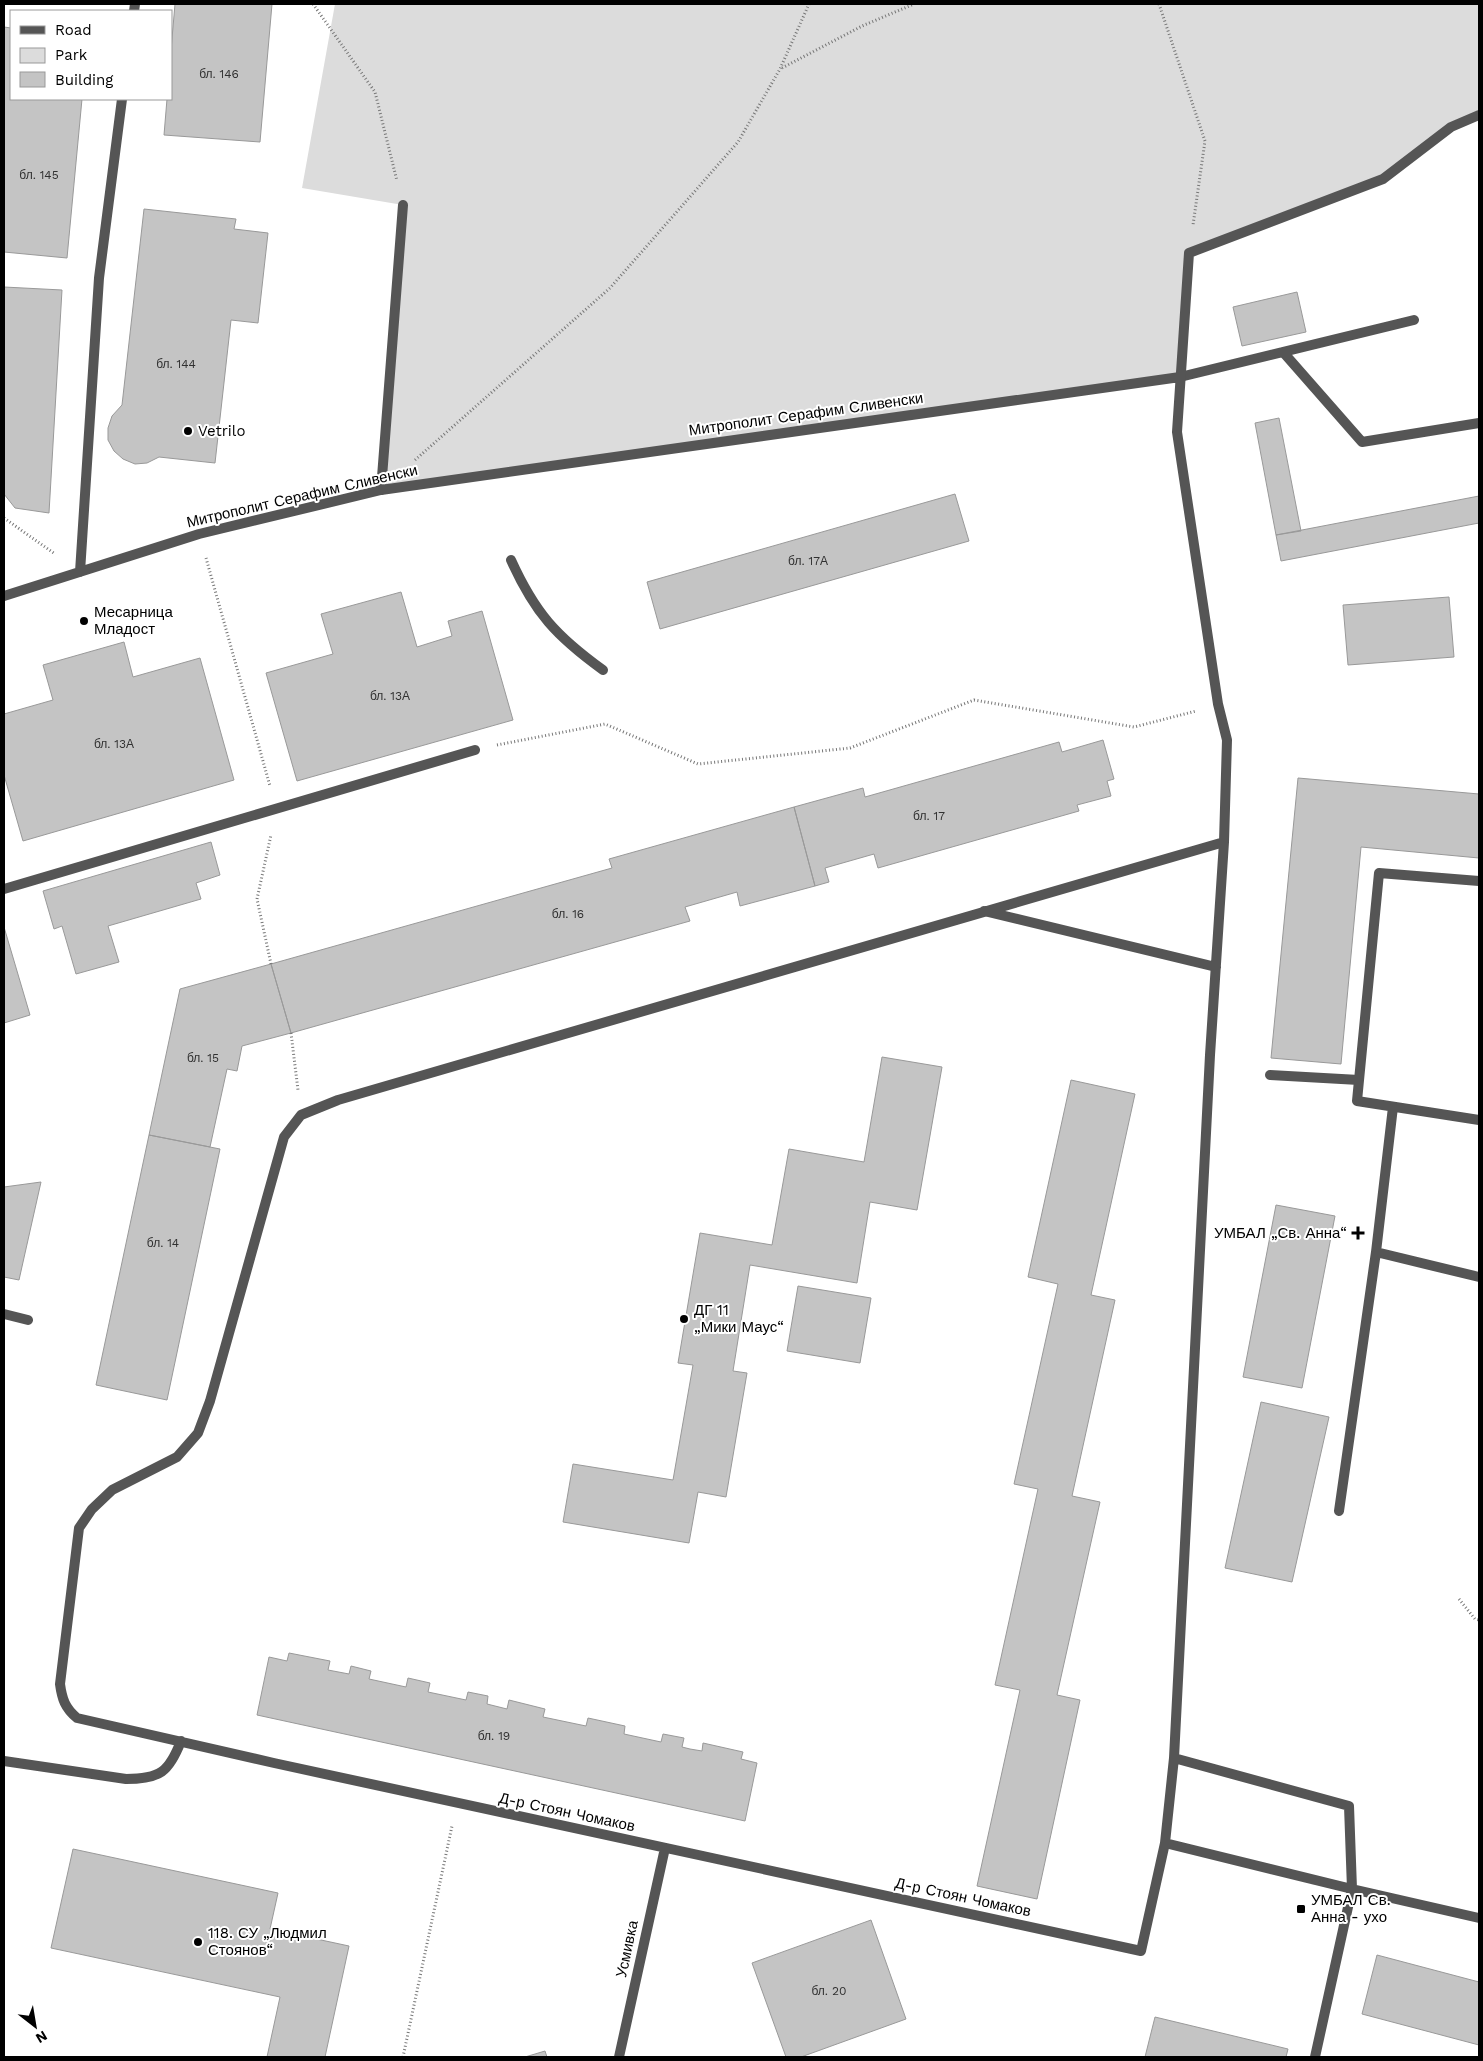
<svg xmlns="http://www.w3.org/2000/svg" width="1483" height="2061" font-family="'Work Sans',sans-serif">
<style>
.green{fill:#dcdcdc}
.building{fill:#c4c4c4;stroke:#999}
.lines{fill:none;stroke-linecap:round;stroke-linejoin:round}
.path{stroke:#777;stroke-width:3;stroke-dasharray:1 2.5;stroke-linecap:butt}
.lane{stroke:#555;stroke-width:10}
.street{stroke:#555;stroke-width:10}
.poi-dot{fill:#000;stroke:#fff;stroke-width:2}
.labels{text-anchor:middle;stroke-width:4;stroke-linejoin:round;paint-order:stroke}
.number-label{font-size:12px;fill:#313131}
.street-label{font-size:15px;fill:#000;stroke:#fff}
.poi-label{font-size:15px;fill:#000;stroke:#fff;text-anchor:start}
</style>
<rect width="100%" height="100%" fill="#fff"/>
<!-- green -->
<path class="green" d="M335,4H1479V115L1451,127L1383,179L1189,253L1180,377L381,490L403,205L302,188Z"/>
<!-- building -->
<path class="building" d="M175,4H272L260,142L164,135L167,99H171V50Z
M4,27L11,28V99H82L67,258L4,252Z
M144,209L236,219L234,229L268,233L258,323L231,320L215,463L159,457L147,463L135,464L123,459L114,451L108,440V428L112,416L122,405Z
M4,287L62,290L49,513L15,508L4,494Z
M1297,292L1306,332L1242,346L1233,307Z
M1279,418L1301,531L1276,535L1255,423Z
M955,494L969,541L660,629L647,582Z
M1479,496V523L1281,561L1276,535Z
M401,592L417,647L452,636L448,621L482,611L513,720L297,781L266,673L333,654L321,614Z
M1449,597L1454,657L1348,665L1343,605Z
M124,642L133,677L200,658L234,780L23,841L4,775V714L53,700L43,665Z
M1103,740L1114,779L1107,781L1111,796L1077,805L1079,811L878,868L874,854L825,868L829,882L815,886L794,807L863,788L865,797L1059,742L1062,752Z
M1298,778L1479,794V858L1361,847L1341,1064L1271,1058Z
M794,807L815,886L740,906L737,892L685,907L690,921L291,1033L271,964L612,868L609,859Z
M211,842L220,875L196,883L201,899L108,926L119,962L76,974L62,926L54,929L43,891Z
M4,927L30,1015L4,1023Z
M271,964L291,1033L242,1046L237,1071L227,1069L210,1147L149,1135L180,989Z
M882,1057L942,1067L917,1210L870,1202L857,1283L750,1265L733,1371L747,1373L726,1497L698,1492L689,1543L563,1522L573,1464L673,1480L693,1365L678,1363L700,1233L772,1245L789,1149L864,1162Z
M1071,1080L1135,1094L1091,1295L1115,1300L1072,1496L1100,1502L1057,1695L1080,1700L1037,1899L977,1886L1020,1690L995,1685L1038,1489L1014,1484L1058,1284L1028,1277Z
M149,1135L220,1149L167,1400L96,1385Z
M41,1182L19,1280L4,1277V1187Z
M1276,1205L1335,1216L1302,1388L1243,1377Z
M798,1286L871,1298L860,1363L787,1351Z
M1261,1402L1329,1417L1292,1582L1225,1568Z
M289,1653L330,1661L328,1670L349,1674L351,1666L371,1671L369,1679L406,1687L408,1678L430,1683L428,1692L466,1700L468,1692L488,1696L487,1704L507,1709L509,1700L545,1709L543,1717L586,1726L588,1718L625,1726L624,1734L661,1742L663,1734L684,1738L682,1747L690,1749L702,1751L703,1743L743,1752L741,1759L757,1763L745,1821L257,1715L269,1657L287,1661Z
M73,1849L278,1893L270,1929L349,1946L325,2057H267L280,1997L51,1948Z
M871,1920L906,2019L801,2057H786L752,1963Z
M1377,1955L1479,1982V2045L1362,2014Z
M1155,2017L1288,2049L1286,2057H1145Z
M545,2051L547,2057H525Z"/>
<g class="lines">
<!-- path -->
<path class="path" d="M313,4L375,92L397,181
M1159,4L1205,141L1193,225
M782,68L862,26L914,4
M415,460L610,288L738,142L780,69L809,4
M4,518L55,554
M206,558L270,786
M497,745L605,724L698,764L850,748L974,700L1134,727L1196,711
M271,964L257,899L271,835
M291,1033L298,1090
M1459,1599L1475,1619L1479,1620
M403,2057L452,1826"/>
<!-- lane -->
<path class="lane" d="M1283,352L1362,442L1479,423
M1180,377L1414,320
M381,490L403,205
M511,560C535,613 556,636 603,670
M1479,881L1379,873L1357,1101L1479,1120
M1270,1075L1359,1080
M1376,1252L1479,1277
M4,1314L28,1320
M1339,1511L1376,1252L1393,1107"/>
<!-- street -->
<path class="street" d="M134,11L135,4
M80,572L99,278L122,99
M4,596L199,534L381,490L1180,377
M1224,842L338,1100L301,1115L284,1137L210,1401L198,1433L177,1457L112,1490L92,1509L79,1528L60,1684C62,1699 65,1708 77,1718L274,1763L1141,1951L1165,1843L1174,1758L1210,1055L1224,842L1227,740L1218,704L1177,432L1189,253L1383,179L1451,127L1479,115
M4,889L475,750
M984,911L1216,967
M1174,1758L1349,1806L1352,1889L1315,2057
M4,1761L126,1779C160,1779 169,1772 181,1741
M1165,1843L1352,1889L1479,1918
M619,2057L665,1848"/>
</g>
<!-- markers -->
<g class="poi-dot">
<circle cx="188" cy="431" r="5"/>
<circle cx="84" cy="621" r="5"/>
<path d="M1355.5 1225.5h5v5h5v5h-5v5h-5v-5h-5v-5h5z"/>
<circle cx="684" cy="1319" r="5"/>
<rect x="1296" y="1904" width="10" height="10" rx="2.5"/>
<circle cx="198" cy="1942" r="5"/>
</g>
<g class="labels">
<!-- number labels -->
<g class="number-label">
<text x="219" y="78">бл. 146</text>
<text x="39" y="179">бл. 145</text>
<text x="176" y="368">бл. 144</text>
<text x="808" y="565">бл. 17А</text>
<text x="390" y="700">бл. 13А</text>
<text x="114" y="748">бл. 13А</text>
<text x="929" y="820">бл. 17</text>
<text x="568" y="918">бл. 16</text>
<text x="203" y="1062">бл. 15</text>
<text x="163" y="1247">бл. 14</text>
<text x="494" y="1740">бл. 19</text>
<text x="829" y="1995">бл. 20</text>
</g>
<!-- street labels -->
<g class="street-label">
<text transform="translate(806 414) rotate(-8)" y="5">Митрополит Серафим Сливенски</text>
<text transform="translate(302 496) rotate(-13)" y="5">Митрополит Серафим Сливенски</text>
<text transform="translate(567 1812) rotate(12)" y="5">Д-р Стоян Чомаков</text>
<text transform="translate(963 1897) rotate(12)" y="5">Д-р Стоян Чомаков</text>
<text transform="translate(627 1949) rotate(-78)" y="5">Усмивка</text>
</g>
<!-- poi labels -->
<g class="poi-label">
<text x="198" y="436">Vetrilo</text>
<text x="94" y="617">Месарница<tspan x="94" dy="17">Младост</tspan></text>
<text x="1347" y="1238" text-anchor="end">УМБАЛ „Св. Анна“</text>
<text x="694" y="1315">ДГ 11<tspan x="694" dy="17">„Мики Маус“</tspan></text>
<text x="1311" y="1905">УМБАЛ Св.<tspan x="1311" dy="17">Анна - ухо</tspan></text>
<text x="208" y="1938">118. СУ „Людмил<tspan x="208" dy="17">Стоянов“</tspan></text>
</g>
</g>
<!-- border -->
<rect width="1483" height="2061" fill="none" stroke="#000000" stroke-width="10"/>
<!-- legend -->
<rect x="10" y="10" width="162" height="90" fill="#ffffff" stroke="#999999"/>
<rect x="20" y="26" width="25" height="8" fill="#555555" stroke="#999999"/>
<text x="55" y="35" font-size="15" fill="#000000">Road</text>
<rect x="20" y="48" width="25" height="15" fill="#dcdcdc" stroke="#999999"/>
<text x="55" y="60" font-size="15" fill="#000000">Park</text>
<rect x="20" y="72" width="25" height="15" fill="#c4c4c4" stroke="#999999"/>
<text x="55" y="85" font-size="15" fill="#000000">Building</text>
<!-- north arrow -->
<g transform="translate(35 2026) rotate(149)" stroke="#ffffff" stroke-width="4" paint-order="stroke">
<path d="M0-4L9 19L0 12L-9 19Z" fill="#000000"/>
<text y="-8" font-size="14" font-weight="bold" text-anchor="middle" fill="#000000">N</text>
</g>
</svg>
